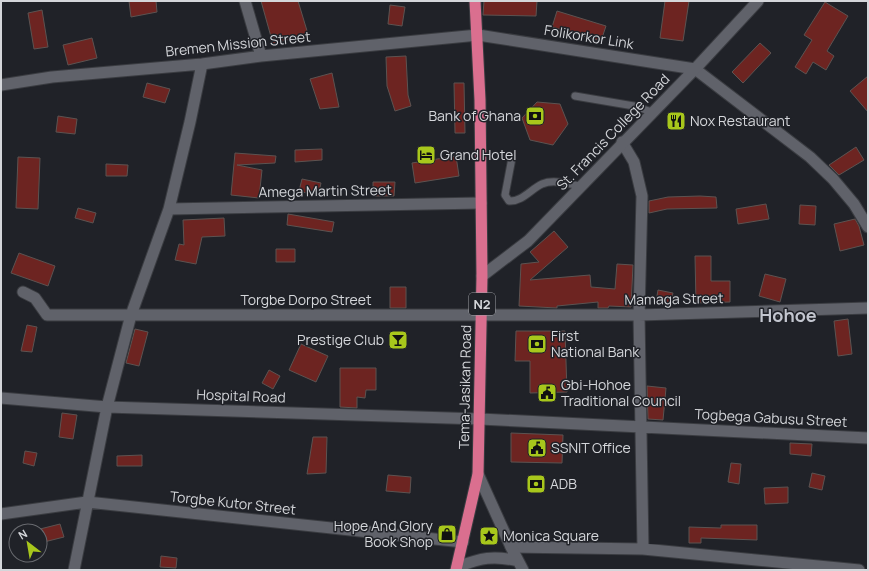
<svg xmlns="http://www.w3.org/2000/svg" width="869" height="571" font-family="Manrope,sans-serif">
<style>
.building{fill:#6d2421;stroke:#5c5351}
.lines{fill:none;stroke-linecap:round;stroke-linejoin:round}
.service-casing{stroke:#3a3c41;stroke-width:9}
.minor-casing{stroke:#3a3c41;stroke-width:13}
.tertiary-casing{stroke:#3a3c41;stroke-width:13}
.secondary-casing{stroke:#3a3c41;stroke-width:13}
.trunk-casing{stroke:#3a3c41;stroke-width:13}
.service{stroke:#60626a;stroke-width:7}
.minor{stroke:#60626a;stroke-width:11}
.tertiary{stroke:#60626a;stroke-width:11}
.secondary{stroke:#60626a;stroke-width:11}
.trunk{stroke:#da6f8f;stroke-width:11}
.labels{text-anchor:middle;stroke-width:3;stroke-linejoin:round;paint-order:stroke}
.shield{fill:#202228;stroke:#9ea0a5;stroke-width:1}
.shield-label{font-size:13px;font-weight:bold;fill:#d4d6da}
.street-label{font-size:14px;fill:#d4d6da;stroke:#202228}
.poi-label{font-size:14px;fill:#d4d6da;stroke:#202228;text-anchor:start}
.district-label{font-size:18px;font-weight:bold;fill:#c3c6cf;stroke:#202228}
</style>
<rect width="100%" height="100%" fill="#202228"/>
<!-- building -->
<path class="building" d="M129,1H156L157,12L131,17Z
M261,1H298L308,34L273,44Z
M484,1H537L536,16L483,15Z
M665,1H689L683,41L660,38Z
M825,2L848,16L827,51L834,56L826,70L813,62L806,74L795,67L812,40L804,35Z
M390,5L405,7L402,26L388,24Z
M42,10L48,47L34,49L28,13Z
M557,11L606,26L601,41L552,27Z
M92,38L97,58L68,65L63,45Z
M760,43L771,53L743,83L732,72Z
M406,56L408,95L411,106L395,111L387,86L386,57Z
M332,73L339,107L320,109L310,79Z
M868,76V112L850,91Z
M147,83L170,89L165,103L143,97Z
M454,83H464L465,133H455Z
M537,102L560,104L568,124L553,145L530,140L522,118Z
M58,116L77,119L75,134L56,132Z
M856,147L864,160L839,175L829,165Z
M322,149V160L295,162V150Z
M235,153L276,156L275,163L237,165L262,170L259,198L231,195Z
M456,156L459,176L415,183L412,163Z
M18,157L40,158L38,209L16,208Z
M106,164L128,165L127,176H106Z
M302,179L321,183L318,196L299,191Z
M373,182H395L394,196H373Z
M700,196L716,197L717,208L667,209L649,213V201L668,197Z
M766,204L769,219L738,224L736,209Z
M800,205L816,206L815,225L799,224Z
M78,208L96,213L93,223L75,218Z
M288,214L334,222L332,232L287,225Z
M224,218L225,236L202,237L196,264L175,260L179,244L184,245L183,220Z
M855,219L859,226L864,245L840,251L834,224Z
M554,231L568,247L530,280L590,275L591,287L615,289L617,264L633,265L631,307L609,306L608,308H598V302L557,306V308L519,306L521,264L539,262L530,252Z
M276,249H295V262H276Z
M19,253L55,266L48,286L11,273Z
M695,256H711V281H730V302L696,303Z
M765,274L786,279L780,302L759,296Z
M390,287H406V308H390Z
M658,290L673,293L670,305L656,302Z
M848,319L852,354L838,356L834,321Z
M27,325L37,327L32,352L21,351Z
M135,329L148,332L139,366L126,363Z
M516,331H565L567,392L530,393V361H515Z
M301,344L328,356L316,382L289,370Z
M340,368H376V390H366L365,398L357,397V408L340,407Z
M269,370L280,376L273,389L262,383Z
M647,386L666,388L663,420L648,419Z
M62,413L77,415L73,439L59,437Z
M511,433L563,435L562,463L511,462Z
M313,437H327L326,473L307,474Z
M790,443L812,444L811,456L790,454Z
M25,451L37,453L34,466L23,463Z
M142,455V466H117V456Z
M731,463L741,464L739,484L728,482Z
M812,473L825,476L822,490L809,487Z
M388,475L411,477L410,493L386,491Z
M788,487V503L765,504L764,488Z
M60,524L64,537L40,543V529Z
M721,525H757V540L701,538V543H689V527L721,528Z
M161,556L177,558L176,568L160,567Z"/>
<g class="lines">
<!-- service casing -->
<g class="service-casing">
<path id="service" d="M575,96L634,106L652,112
M512,158L505,195L509,201C522,202 531,189 542,184C554,179 568,184 580,186"/>
</g>
<!-- minor casing -->
<g class="minor-casing">
<path id="minor" d="M245,1L261,56
M695,69L810,157L833,179L854,204L868,227
M1,85L52,77L202,64L261,56L478,35
M622,142L634,162L642,196L639,315L643,549
M169,209L481,203
M23,292L35,298L47,315H639L868,308
M1,398L107,407L480,419L868,438
M1,514L87,502L463,542
M511,547L643,549L859,570
M74,570L107,407L131,315L169,209L190,122L202,64"/>
</g>
<!-- tertiary casing -->
<g class="tertiary-casing">
<path id="tertiary" d="M478,474L511,547L523,570
M457,567C481,558 493,555 518,561"/>
</g>
<!-- secondary casing -->
<g class="secondary-casing">
<path id="secondary" d="M478,35L695,69
M482,276L528,241L695,69L758,1"/>
</g>
<!-- trunk casing -->
<g class="trunk-casing">
<path id="trunk" d="M456,570L478,474L482,276L480,100L475,1"/>
</g>
<!-- service -->
<use href="#service" class="service"/>
<!-- minor -->
<use href="#minor" class="minor"/>
<!-- tertiary -->
<use href="#tertiary" class="tertiary"/>
<!-- secondary -->
<use href="#secondary" class="secondary"/>
<!-- trunk -->
<use href="#trunk" class="trunk"/>
</g>
<!-- icons -->
<defs>
<g id="bank-square" transform="scale(1)"><rect x="-9" y="-9" width="18" height="18" rx="4" fill="#a8c71c" stroke="#202228"/><path d="M-6-4H6V4H-6ZM0-2.3a2.3 2.3 0 1 0 0 4.6a2.3 2.3 0 1 0 0-4.6Z" fill="#111"/></g>
<g id="restaurant-square" transform="scale(1)"><rect x="-9" y="-9" width="18" height="18" rx="4" fill="#a8c71c" stroke="#202228"/><path d="M-5-6h1v4h1v-4h1v4h1v-4h1v5L-1.5 .5V6h-2V.5L-5-1ZM5-6V6H3V1.5H1.5Q1.5-4 5-6Z" fill="#111"/></g>
<g id="hotel-square" transform="scale(1)"><rect x="-9" y="-9" width="18" height="18" rx="4" fill="#a8c71c" stroke="#202228"/><path d="M-6-4.5h1.5V1H6V5H4.5V3h-9V5H-6ZM-4 0a1.8 1.8 0 1 1 3.6 0ZM.5 0V-2.5h3Q6-2.5 6 0Z" fill="#111"/></g>
<g id="bar-square" transform="scale(1)"><rect x="-9" y="-9" width="18" height="18" rx="4" fill="#a8c71c" stroke="#202228"/><path d="M-6-5H6L.8 .8V4.5H3.5V6h-7V4.5H-.8V.8Z" fill="#111"/></g>
<g id="civic-square" transform="scale(1)"><rect x="-9" y="-9" width="18" height="18" rx="4" fill="#a8c71c" stroke="#202228"/><path d="M-.6-6.5H3V-4.5H.6V-3L4-1V1h2V6H-6V1h2V-1L-.6-3ZM-1.2 2.5V6h2.4V2.5Z" fill="#111"/></g>
<g id="shop-square" transform="scale(1)"><rect x="-9" y="-9" width="18" height="18" rx="4" fill="#a8c71c" stroke="#202228"/><path d="M-5-2.5h2.3a2.7 3.5 0 0 1 5.4 0H5L5.5 6h-11ZM-1.5-2.5h3a1.5 2.3 0 0 0-3 0Z" fill="#111"/></g>
<g id="sight-square" transform="scale(1)"><rect x="-9" y="-9" width="18" height="18" rx="4" fill="#a8c71c" stroke="#202228"/><path d="M0-6L1.8-2.2L6-1.7L2.9 1.2L3.7 5.4L0 3.3L-3.7 5.4L-2.9 1.2L-6-1.7L-1.8-2.2Z" fill="#111"/></g>
</defs>
<g fill-rule="evenodd">
<use href="#bank-square" x="535" y="116"/>
<use href="#restaurant-square" x="676" y="121"/>
<use href="#hotel-square" x="426" y="155"/>
<use href="#bar-square" x="398" y="340"/>
<use href="#bank-square" x="537" y="344"/>
<use href="#civic-square" x="547" y="393"/>
<use href="#civic-square" x="537" y="448"/>
<use href="#bank-square" x="536" y="484"/>
<use href="#shop-square" x="447" y="534"/>
<use href="#sight-square" x="489" y="536"/>
</g>
<g class="labels">
<!-- shield labels -->
<rect class="shield" x="469" y="293" width="26" height="22" rx="3"/>
<g class="shield-label">
<text x="482" y="309">N2</text>
</g>
<!-- street labels -->
<g class="street-label">
<text transform="translate(589 37) rotate(9)" y="5">Folikorkor Link</text>
<text transform="translate(238 44) rotate(-6)" y="5">Bremen Mission Street</text>
<text transform="translate(613 132) rotate(-46)" y="5">St. Francis College Road</text>
<text transform="translate(325 191) rotate(-1)" y="5">Amega Martin Street</text>
<text transform="translate(674 299) rotate(-1)" y="5">Mamaga Street</text>
<text x="306" y="305">Torgbe Dorpo Street</text>
<text transform="translate(465 387) rotate(-89)" y="5">Tema-Jasikan Road</text>
<text transform="translate(241 396) rotate(2)" y="5">Hospital Road</text>
<text transform="translate(771 418) rotate(3)" y="5">Togbega Gabusu Street</text>
<text transform="translate(233 503) rotate(6)" y="5">Torgbe Kutor Street</text>
</g>
<!-- poi labels -->
<g class="poi-label">
<text x="521" y="121" text-anchor="end">Bank of Ghana</text>
<text x="690" y="126">Nox Restaurant</text>
<text x="440" y="160">Grand Hotel</text>
<text x="551" y="341">First<tspan x="551" dy="16">National Bank</tspan></text>
<text x="384" y="345" text-anchor="end">Prestige Club</text>
<text x="561" y="390">Gbi-Hohoe<tspan x="561" dy="16">Traditional Council</tspan></text>
<text x="551" y="453">SSNIT Office</text>
<text x="550" y="489">ADB</text>
<text x="433" y="531" text-anchor="end">Hope And Glory<tspan x="433" dy="16">Book Shop</tspan></text>
<text x="503" y="541">Monica Square</text>
</g>
<!-- district labels -->
<g class="district-label">
<text x="788" y="322">Hohoe</text>
</g>
</g>
<!-- border -->
<rect width="869" height="571" fill="none" stroke="#d4d6da" stroke-width="4"/>
<!-- north arrow -->
<g transform="translate(28 543) rotate(329)"><circle r="19" fill="#202228" stroke="#686a6f"/>
<path d="M0-3L7 15L0 10L-7 15Z" fill="#a8c71c"/>
<text y="-6" font-size="11" font-weight="bold" text-anchor="middle" fill="#d4d6da">N</text>
</g>
</svg>
